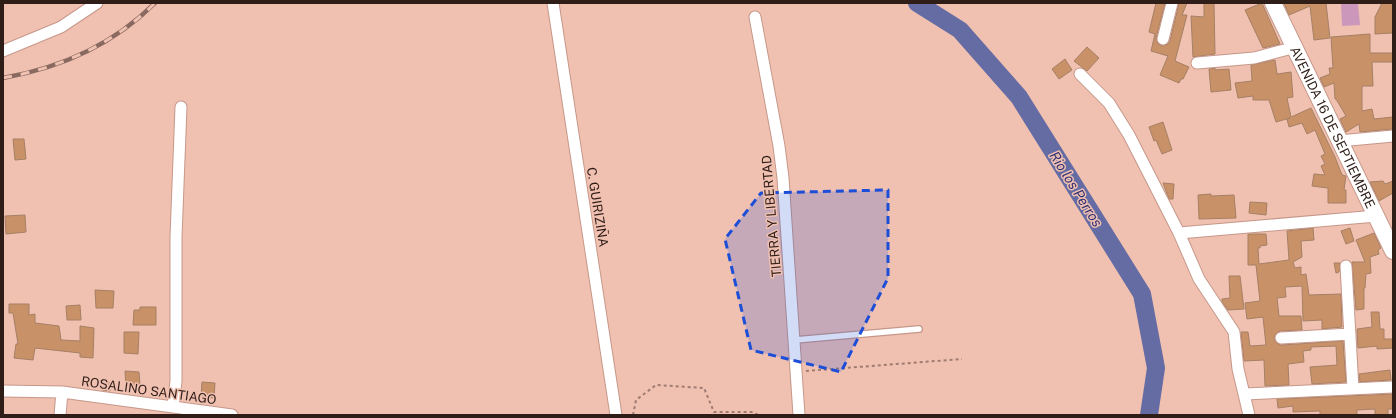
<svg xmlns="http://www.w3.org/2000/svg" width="1396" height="418" font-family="'Public Sans',sans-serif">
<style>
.green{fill:#cb98bc}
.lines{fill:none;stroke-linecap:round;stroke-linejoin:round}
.river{stroke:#656ca4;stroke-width:18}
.building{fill:#c99168;stroke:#a58065}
.lane-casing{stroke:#c6988a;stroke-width:8}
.street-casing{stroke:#c6988a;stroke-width:13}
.secondary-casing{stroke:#c6988a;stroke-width:18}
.path{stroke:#9f7c71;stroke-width:2;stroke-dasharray:3 3;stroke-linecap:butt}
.lane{stroke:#fff;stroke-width:5.5}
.street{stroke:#fff;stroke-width:11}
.secondary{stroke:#fff;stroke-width:16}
.rail-casing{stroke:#8a6a60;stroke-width:4.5}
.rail{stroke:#f0c0b1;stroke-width:3;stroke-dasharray:9;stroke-linecap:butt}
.marked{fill:#1d4ed8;fill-opacity:0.2;stroke:#1d4ed8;stroke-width:3;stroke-dasharray:8 5;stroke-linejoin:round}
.labels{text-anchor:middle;stroke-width:3;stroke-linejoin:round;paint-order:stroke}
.street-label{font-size:13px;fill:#2f1d18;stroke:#f0c0b1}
.water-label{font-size:14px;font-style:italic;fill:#2d2f74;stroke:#f0c0b1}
</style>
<rect width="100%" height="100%" fill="#f0c0b1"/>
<!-- green -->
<path class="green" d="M1341,3H1358L1360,25L1342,26Z"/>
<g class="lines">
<!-- river -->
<path class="river" d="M917,3L960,30L1019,97L1142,294L1156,368L1149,415"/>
</g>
<!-- building -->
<path class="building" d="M1156,3H1165L1156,38L1158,44L1162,46L1168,44L1170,41L1179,3H1187L1182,15H1187L1175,61L1189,67L1183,79H1181L1179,83L1160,75L1168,56L1151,51L1155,34L1149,32Z
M1204,3H1214L1215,54L1193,57L1191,16L1204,17Z
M1262,3L1280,44L1263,48L1245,10Z
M1284,3H1326L1330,38L1314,40L1310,6L1289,15Z
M1382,3H1393V33L1375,34V17Z
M1370,34V53H1393V62H1372L1373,86H1362V111L1372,109L1374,119L1393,117V129L1360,132L1359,124L1346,132L1340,119L1346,116L1336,99H1335L1334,83L1324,87L1320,78L1330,74L1329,68H1333L1331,37Z
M1087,47L1099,58L1087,71L1074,61Z
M1065,59L1072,70L1059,79L1052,69Z
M1275,60L1277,74L1291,72L1293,97L1287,98L1291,117L1311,108L1335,157L1342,175L1346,176L1344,190H1346V203H1328V188L1312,186L1314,174L1325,175L1321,166L1325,164L1321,156L1325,154L1315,130L1307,134L1302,123L1289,127L1287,119L1290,118L1276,122L1269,100H1253V96L1238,98L1235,83L1252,81L1251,65Z
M1215,68V70L1229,69L1231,90L1211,92L1209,69Z
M1163,122L1172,150L1162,154L1156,140L1154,141L1149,127Z
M13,139H24L26,159L15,160Z
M1383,181L1385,184L1393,181V193L1379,201L1370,182Z
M1163,183L1174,184L1173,199H1169Z
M1211,194V196L1234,195L1236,218L1199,219L1198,195Z
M1250,202L1267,203L1266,215L1249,213Z
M25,215L26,232L6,234L5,216Z
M1313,228L1314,240L1301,241L1302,257L1293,262L1295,268L1301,267V275L1306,274L1309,295L1341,294L1342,327L1322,329V320L1303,321L1302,286L1285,287L1286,297L1277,298L1279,316H1301L1302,330L1280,331L1275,335L1274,339L1278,344L1281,345L1343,341L1346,382L1312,384L1310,367L1337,365L1336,346L1311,347V350L1303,351L1304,362L1288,364L1289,385L1265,386L1264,360L1244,361L1241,332H1248L1250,346L1266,345L1263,317L1247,319L1245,303L1260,301L1256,265H1248V234H1266L1267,245L1260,246V248H1258L1259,264L1289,260L1287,231Z
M1350,228L1354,241L1346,244L1341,231Z
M1374,233L1381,248L1378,250L1379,254L1370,257L1371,273L1366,274L1365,288H1364V309L1356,310L1352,262H1365L1356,240Z
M1334,263H1340L1339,272L1336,273Z
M1229,276H1240L1244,309L1228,310L1222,302V299L1230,298Z
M95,290L114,291L113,308H96Z
M9,304H29V315L35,314V323L59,326L61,340L80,341V326L94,328L93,358L80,357V353L35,348L33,360L14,358L16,344H18L13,313H9Z
M80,305L81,320H67L66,306Z
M140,307H156V325H133L134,310H140Z
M1371,312H1379L1380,329H1384V339H1393V348L1377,349V346L1358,348L1357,329L1372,327Z
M124,332H139L138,354L124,353Z
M1390,370L1391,380L1360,382L1359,374Z
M125,371L139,372L140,385L126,386Z
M103,382L111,383L110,391L102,390Z
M202,382L215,383L214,398L201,397Z
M1393,394V409H1388V415H1375V409L1357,410V415H1320V411L1293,412V406L1278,408L1277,399Z"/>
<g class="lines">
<!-- lane casing -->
<g class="lane-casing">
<path id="lane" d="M795,340L919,329"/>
</g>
<!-- street casing -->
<g class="street-casing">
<path id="street" d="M553,3L616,415
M755,17L779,146L783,178L799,415
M1163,39L1172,3
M3,51L61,27L97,3
M1197,63L1254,58L1296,47
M1080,74L1109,103L1129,135L1179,233L1199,279L1234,332L1238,369L1249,415
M1339,141L1393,136
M1179,233L1376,216
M1346,266L1353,389
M1281,338L1350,334
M3,391L62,392L232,415
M1245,394L1393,387
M173,407L176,381V237L181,107
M60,415L62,392"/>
</g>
<!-- secondary casing -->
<g class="secondary-casing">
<g id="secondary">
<path id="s1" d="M1273,3L1393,251"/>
</g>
</g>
<!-- path -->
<path class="path" d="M806,371L962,359
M633,415L636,400L656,385L704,388L714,412H753L758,415"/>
<!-- lane -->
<use href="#lane" class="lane"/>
<!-- street -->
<use href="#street" class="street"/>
<!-- secondary -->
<use href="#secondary" class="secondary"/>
<!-- rail casing -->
<g class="rail-casing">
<path id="rail" d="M3,78C60,68 114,44 155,3"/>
</g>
<!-- rail -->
<use href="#rail" class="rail"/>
</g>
<!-- marked area -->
<path class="marked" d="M888,190V278L841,372L751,350L725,239L761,193Z"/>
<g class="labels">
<!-- street labels -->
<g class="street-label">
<text dy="5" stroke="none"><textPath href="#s1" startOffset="138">AVENIDA 16 DE SEPTIEMBRE</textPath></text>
<text transform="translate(598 207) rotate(81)" y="5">C. GUIRIZIÑA</text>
<text transform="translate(771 216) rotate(-95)" y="5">TIERRA Y LIBERTAD</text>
<text transform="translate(149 390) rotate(8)" y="5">ROSALINO SANTIAGO</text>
</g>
<!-- water labels -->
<g class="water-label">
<text transform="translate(1076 189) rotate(58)" y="5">Rio los Perros</text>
</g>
</g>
<!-- border -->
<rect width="1396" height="418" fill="none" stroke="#2f1d18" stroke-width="8"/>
</svg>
